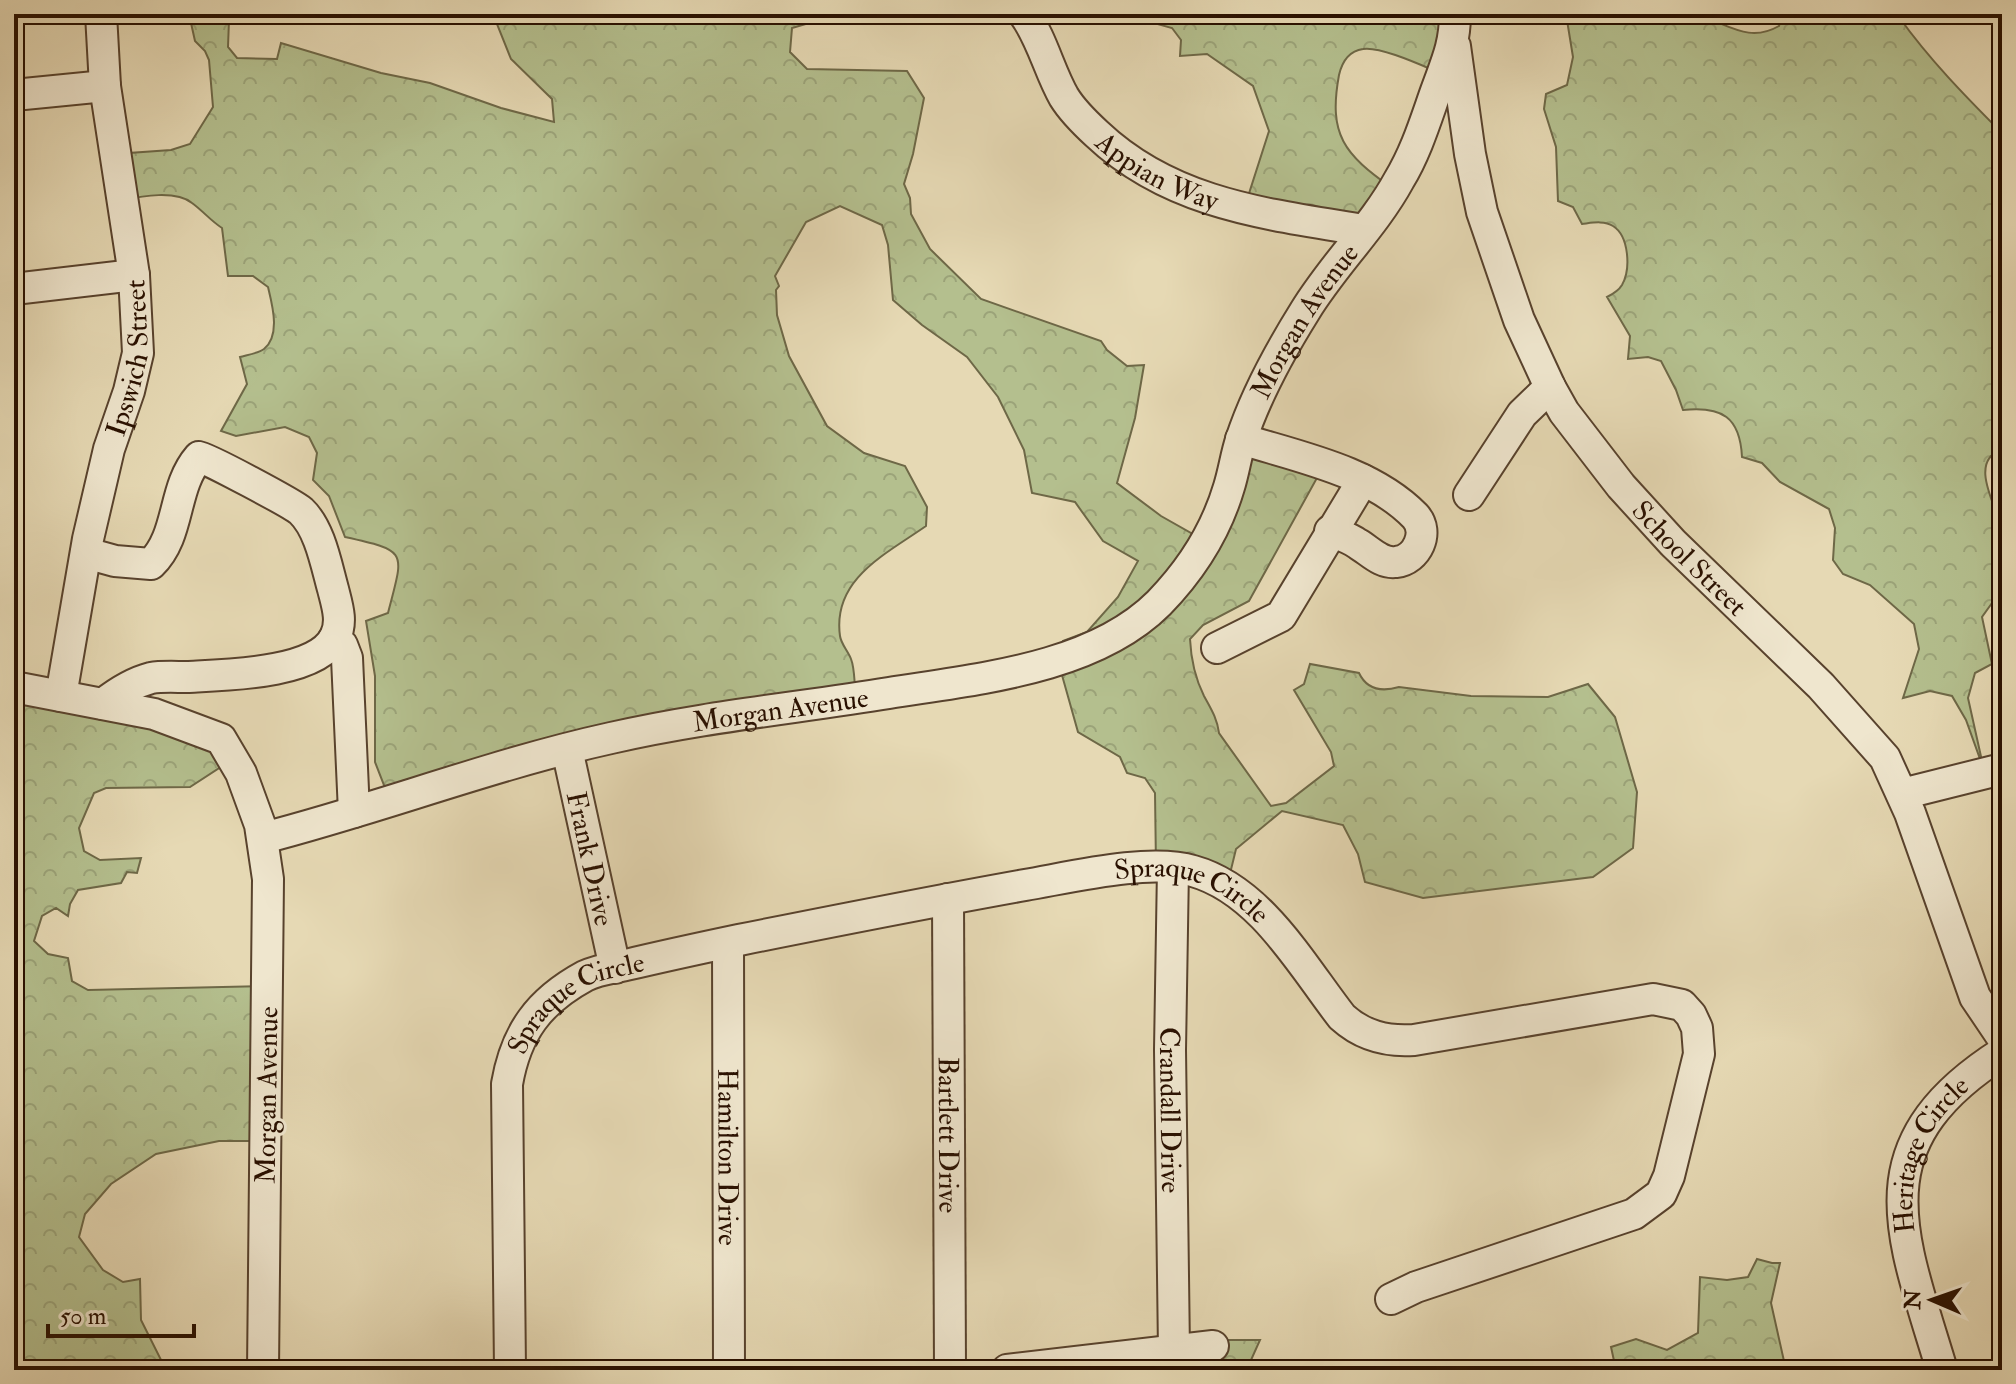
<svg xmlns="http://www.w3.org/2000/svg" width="2016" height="1384" font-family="'IM FELL Double Pica',serif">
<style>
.forest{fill:url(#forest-crowns);stroke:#6e6847;stroke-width:2}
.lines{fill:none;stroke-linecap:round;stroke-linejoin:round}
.minor-casing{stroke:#58422d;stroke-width:34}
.minor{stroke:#efe6ce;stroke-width:30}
.labels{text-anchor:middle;stroke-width:6;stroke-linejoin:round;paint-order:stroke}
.street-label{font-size:28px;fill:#291000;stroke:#efe6ce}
</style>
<defs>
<pattern id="forest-crowns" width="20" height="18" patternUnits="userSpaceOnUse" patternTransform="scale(2)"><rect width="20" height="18" fill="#b4bf8e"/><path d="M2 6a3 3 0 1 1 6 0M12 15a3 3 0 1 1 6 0" fill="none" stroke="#9ba379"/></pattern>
</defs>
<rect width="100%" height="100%" fill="#e6d9b4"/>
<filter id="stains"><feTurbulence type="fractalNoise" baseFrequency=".0025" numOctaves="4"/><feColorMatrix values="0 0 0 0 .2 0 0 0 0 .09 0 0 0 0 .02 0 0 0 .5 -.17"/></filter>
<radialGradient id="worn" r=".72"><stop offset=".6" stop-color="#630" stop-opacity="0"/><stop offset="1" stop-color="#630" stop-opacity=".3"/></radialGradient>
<!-- forest -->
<path class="forest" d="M189,14H226L229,20L228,47L237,58L277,59L281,43L381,73L430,83L501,108L554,122L552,99L511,59L493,14H840L792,28L790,52L807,69L907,71L924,98L913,154L904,184L910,198L911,214L930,249L981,299L1101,341L1107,350L1127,366L1144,365L1135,418L1117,483L1161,516L1200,538L1237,446L1323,467L1249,601L1203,625L1190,639C1191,660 1195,678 1204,696C1211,709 1217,718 1219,733L1271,806L1286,803L1334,766L1331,752L1294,690L1304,684L1310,664L1359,673C1367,690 1382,692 1399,687L1471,696L1548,697L1588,684L1615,717L1637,792L1633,848L1593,877L1423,898L1365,882L1358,854L1343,825L1282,811L1236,849L1227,886L1156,866L1155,793L1145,778L1127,773L1120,757L1078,732L1058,661L1063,652V641L1087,632L1118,597L1138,561L1103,541L1075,502L1032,493L1024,450L998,397L967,357L922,325L893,300L888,245L882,225L840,206L806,222L775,276L779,286L776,290L777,315L789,356L827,426L864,453L905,466L927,507L926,526C886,554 832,579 840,636C841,644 848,651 851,659C855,669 854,684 856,695L389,798L375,762V676L366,621L388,613C404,551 409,551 345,537L329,496L313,480L317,453L309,437L285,427L236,436L221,431L247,384L240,357C247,355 259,353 264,349C281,335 272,304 268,287L253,276H228L222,228C211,221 203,211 192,203C176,190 142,196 122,200L115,154L171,150L190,144L213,107L209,60L205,51L195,41Z
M1145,14H1454L1440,73C1423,66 1380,46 1363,49C1349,51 1342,62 1339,75C1328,135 1344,154 1392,188L1369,221L1245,206L1269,131L1253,86L1207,54L1180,56L1181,40L1172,28L1150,22Z
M1566,14H1703L1704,17C1732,27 1751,42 1779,26L1782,14H1875L1899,17C1929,59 1965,96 2002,133V450C1967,460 1997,508 2002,529C2006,545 2002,581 2002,599L1992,603L1982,617L1992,664L1975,673L1968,698L1984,770L1966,720L1952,696L1930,691L1903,698L1919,649L1914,624L1870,585L1843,574L1833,560L1835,528L1829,509L1780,482L1762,463L1742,457C1740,417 1722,406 1683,410L1676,390L1661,361L1648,357L1628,359L1630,336L1607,297C1613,294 1619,290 1622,285C1631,269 1629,236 1613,226C1604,220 1591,223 1582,224L1573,207L1558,201L1556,147L1544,109L1546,94L1567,85L1573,57Z
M14,692L158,714L230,761L190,787L106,788L94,793L79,828L84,851L100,860L141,858L137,873L127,872L121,883L78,890L70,904L68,916L56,908L42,916L34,941L48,954L68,958L72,981L88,990L263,986L262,1141H219L156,1154L111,1184L85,1214L79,1237L103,1270L123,1282L140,1279L141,1320L162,1362L171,1370H14Z
M1757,1259L1772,1263H1780L1771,1303L1786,1370H1616L1611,1347L1636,1339L1667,1350L1698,1333L1700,1277L1727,1280L1748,1277Z
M1220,1340H1260L1251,1360L1254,1370H1226L1223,1361L1211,1346Z"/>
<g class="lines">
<!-- minor casing -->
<g class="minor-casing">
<g id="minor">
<path id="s1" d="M1024,14C1042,38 1049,71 1064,97C1072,110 1085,123 1097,134C1171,204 1266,214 1363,230"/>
<path id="s2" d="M1455,46L1470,154L1482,212L1519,320L1550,387L1564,412L1621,486L1673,543L1821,686L1885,758L1910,813L1975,997L2002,1037"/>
<path d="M14,95L105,86"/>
<path d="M14,289L134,275"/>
<path d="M1241,439C1299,457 1371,471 1415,516C1430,532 1417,560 1396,562C1381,564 1370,551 1358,544C1350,538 1340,535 1330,531"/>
<path d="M1469,495L1522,414L1550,387"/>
<path d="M86,553L115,561L151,564C181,535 172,488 199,457C207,458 293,504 301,511C320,529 326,564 333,589C337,605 343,622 335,637C317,674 225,675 187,677C176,677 162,676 151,678C132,683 117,693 103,704"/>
<path d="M334,639L342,645L347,658L354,812"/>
<path d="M1217,648L1281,616L1363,480"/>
<path d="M14,687L154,714L221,739L241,773L260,825L268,879L263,1370"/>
<path id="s3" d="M61,696L88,539L109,449L129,391L138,353L134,275L105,86L101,14"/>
<path id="s4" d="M567,749L615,968"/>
<path d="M1902,794L2002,769"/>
<path id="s5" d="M263,838C380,808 493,764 611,738C702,717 797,708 889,693C977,679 1093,669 1159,603C1191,570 1216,531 1229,487C1234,471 1236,455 1241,440C1256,394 1280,351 1305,311C1333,265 1374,226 1399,180C1416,152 1425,122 1436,91C1446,63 1455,45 1455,14"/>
<path id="s6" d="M1173,868L1170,1050L1174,1351"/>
<path id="s7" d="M948,899L950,1370"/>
<path id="s8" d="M728,943L729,1370"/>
<path id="s9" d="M510,1370L507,1084C516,1032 539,1001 585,976C597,970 613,968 626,965C664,956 701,948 739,940C834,921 930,902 1025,885C1072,877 1149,858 1193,871C1261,890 1302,966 1342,1017C1363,1036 1386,1042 1414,1040L1653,999L1682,1005L1691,1015L1697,1028L1699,1054L1669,1176L1661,1194L1634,1214L1416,1287L1391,1299"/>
<path d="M1007,1370L1213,1346"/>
<path id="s10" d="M1942,1370C1901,1233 1858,1145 2002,1053"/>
</g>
</g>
<!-- minor -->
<use href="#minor" class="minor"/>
</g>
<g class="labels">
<!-- street labels -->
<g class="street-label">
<text dy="10" stroke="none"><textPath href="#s1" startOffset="214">Appian Way</textPath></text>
<text dy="10" stroke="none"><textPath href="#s5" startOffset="1254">Morgan Avenue</textPath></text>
<text dy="10" stroke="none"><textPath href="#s3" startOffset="346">Ipswich Street</textPath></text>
<text dy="10" stroke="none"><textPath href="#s2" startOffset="578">School Street</textPath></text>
<text dy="10" stroke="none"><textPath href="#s5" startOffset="534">Morgan Avenue</textPath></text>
<text dy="10" stroke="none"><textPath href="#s4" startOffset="112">Frank Drive</textPath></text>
<text dy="10" stroke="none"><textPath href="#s9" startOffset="1048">Spraque Circle</textPath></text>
<text dy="10" stroke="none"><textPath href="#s9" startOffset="402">Spraque Circle</textPath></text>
<text transform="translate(266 1095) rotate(-89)" y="10">Morgan Avenue</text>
<text dy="10" stroke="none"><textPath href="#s6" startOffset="242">Crandall Drive</textPath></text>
<text dy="10" stroke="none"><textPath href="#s7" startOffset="236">Bartlett Drive</textPath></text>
<text dy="10" stroke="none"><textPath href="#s8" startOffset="214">Hamilton Drive</textPath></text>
<text dy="10" stroke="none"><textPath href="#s10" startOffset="228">Heritage Circle</textPath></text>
</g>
</g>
<!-- margin -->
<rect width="2016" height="1384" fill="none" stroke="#e6d9b4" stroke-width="48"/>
<rect x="16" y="16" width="1984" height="1352" fill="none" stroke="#291000" stroke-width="4"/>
<rect x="24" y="24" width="1968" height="1336" fill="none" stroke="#291000" stroke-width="2"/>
<!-- north arrow -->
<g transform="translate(1932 1300) rotate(272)" stroke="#efe6ce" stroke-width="6" paint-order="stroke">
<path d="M0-6L14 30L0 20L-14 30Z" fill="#291000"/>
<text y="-12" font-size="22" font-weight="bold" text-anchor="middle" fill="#291000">N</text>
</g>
<!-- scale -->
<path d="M48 1324v12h146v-12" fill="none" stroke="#291000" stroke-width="4"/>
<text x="60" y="1324" font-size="24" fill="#291000" stroke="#efe6ce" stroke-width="6" paint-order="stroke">50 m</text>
<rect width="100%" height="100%" filter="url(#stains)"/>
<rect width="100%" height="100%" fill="url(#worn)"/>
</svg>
